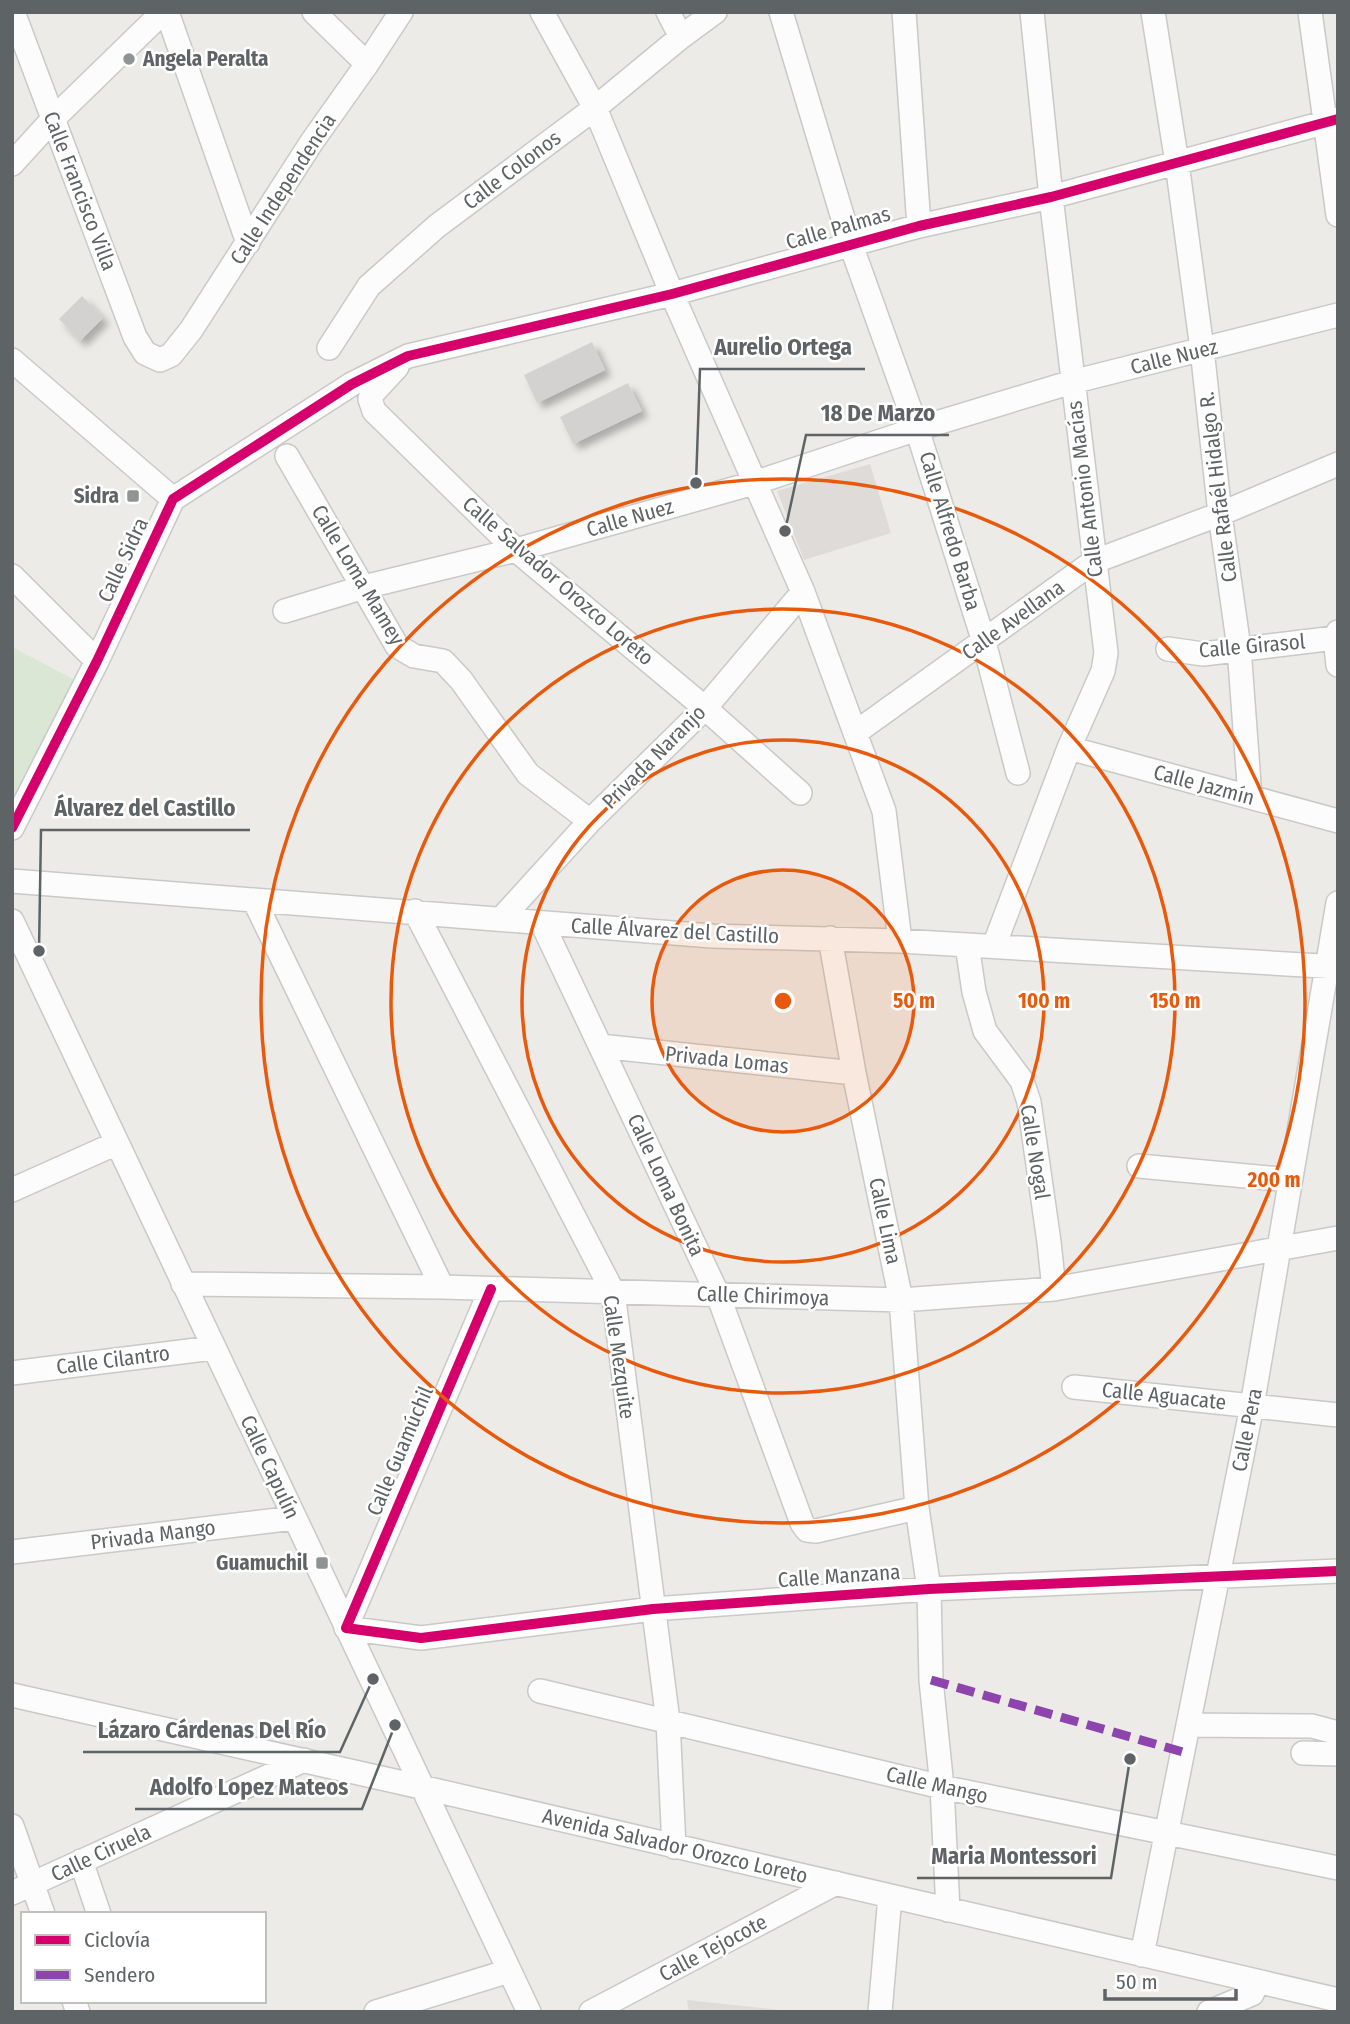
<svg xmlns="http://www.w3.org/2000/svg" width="1350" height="2024" font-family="'Fira Sans Condensed',sans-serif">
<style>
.education{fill:#dfdbd8}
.green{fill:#dae7d5}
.building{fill:#d3d2d1;filter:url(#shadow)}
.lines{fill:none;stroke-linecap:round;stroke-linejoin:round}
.minor-casing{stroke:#c9c9c8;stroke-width:26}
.minor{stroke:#fcfcfc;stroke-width:23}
.quiet{stroke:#8e44ad;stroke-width:9;stroke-dasharray:18 9;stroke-linecap:butt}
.cycleway-casing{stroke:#fff;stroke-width:15}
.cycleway{stroke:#d6006c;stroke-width:10}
.ring{fill:none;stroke:#e8590c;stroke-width:3.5}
.poi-dot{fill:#909393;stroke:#fff;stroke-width:2.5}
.labels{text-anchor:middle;stroke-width:5;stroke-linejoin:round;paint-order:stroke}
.poi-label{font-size:21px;font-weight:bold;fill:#5e6365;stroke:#fff;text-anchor:end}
.street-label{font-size:21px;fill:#5e6365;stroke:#fff}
.centre{fill:#e8590c;stroke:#fff;stroke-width:3.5}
.ring-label{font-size:21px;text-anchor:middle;font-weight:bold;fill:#e8590c;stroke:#fff;stroke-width:5;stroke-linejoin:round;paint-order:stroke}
.leader{fill:none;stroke:#5e6365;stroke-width:2.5}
.callout-dot{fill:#5e6365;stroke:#fff;stroke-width:2.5}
.callout-label{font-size:23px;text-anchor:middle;font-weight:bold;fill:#5e6365;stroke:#fff;stroke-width:5;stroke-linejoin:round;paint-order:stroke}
</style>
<defs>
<filter id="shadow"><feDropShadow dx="6" dy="6" stdDeviation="3.5" flood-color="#0004"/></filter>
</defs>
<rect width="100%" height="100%" fill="#edebe8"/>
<!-- education -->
<path class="education" d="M870,464L891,533L804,560L777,491Z
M687,2000L798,2012H689Z"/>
<!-- green -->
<path class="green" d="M12,647L75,680L12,806Z"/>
<!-- building -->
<path class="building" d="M82,296L103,318L80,341L59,319Z
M592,342L605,370L537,403L524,375Z
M628,383L642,411L573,444L560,417Z"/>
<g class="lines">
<!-- minor casing -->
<g class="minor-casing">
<path id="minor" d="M13,12L135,337L145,353L160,360L171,355L191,330L311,143L367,64L401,12
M167,12L248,243
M314,12L367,64
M542,12L595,108L672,294L803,592L884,811L900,941
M668,12L681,37
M781,12L851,245L917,429L984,642L1018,773
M904,12L919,226
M1153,12L1177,163L1202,349L1220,514L1239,648L1250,797
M1310,12L1338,215
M12,164L53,119L163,12
M329,348L369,286L437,226L595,108L681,37L715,12
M12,360L173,499
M397,367L373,393L370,399L374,411L516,550L705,708L800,793
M287,456L397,646L414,656L443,661L461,680L528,774L590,821
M12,576L97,661
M285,611L364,587L516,550L754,483L917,429L1072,382L1338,315
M1338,632L1335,638L1338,665
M1168,649L1203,654L1335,638
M855,733L1093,562L1220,514L1338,464
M1069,748L1338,821
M12,828L97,661L173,499L352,384L408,356L672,294L919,226L1051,197L1338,119
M12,881L712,936L900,941L1338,967
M254,900L442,1287
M415,911L613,1292L668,1721L674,1847
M501,919L590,821L705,708L803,592
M12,921L529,2012
M542,923L718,1295L802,1523L807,1530L816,1531L917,1508
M830,938L854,1073L901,1300L917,1508L929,1589L931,1680L942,1787L948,1910
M967,945L974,992L985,1031L1022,1081L1029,1102L1049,1242L1054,1289
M994,946L1069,748L1103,671L1106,653L1051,197L1032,12
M600,1046L854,1073
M1139,1166L1290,1180
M12,1190L117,1143
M183,1284L442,1287L901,1300L1054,1289L1338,1238
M491,1289L346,1628L421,1638L653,1609L929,1589L1338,1571
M12,1373L213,1348
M1074,1387L1338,1415
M12,1552L294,1518
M540,1691L942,1787L1338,1868
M12,1695L421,1787L1338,2000
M1188,1725L1312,1726L1338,1733
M1303,1753L1338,1754
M12,1826L43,1914
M81,1861L99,1914
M12,1893L304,1760
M1142,1955L1252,1406L1338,903
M74,2001L78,2012
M376,2012L509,1971
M591,2012L836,1883
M880,2012L890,1896
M1209,2012L1252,1994L1257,1982"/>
</g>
<!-- minor -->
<use href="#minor" class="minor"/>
<!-- quiet -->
<path class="quiet" d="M931,1680L1183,1752"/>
<!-- cycleway casing -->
<g class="cycleway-casing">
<path id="cycleway" d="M12,828L97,661L173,499L352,384L408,356L672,294L919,226L1051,197L1338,119
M491,1289L346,1628L421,1638L653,1609L929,1589L1338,1571"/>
</g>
<!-- cycleway -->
<use href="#cycleway" class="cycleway"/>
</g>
<!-- distance rings -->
<circle cx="783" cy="1001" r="131" fill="#e8590c" fill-opacity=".12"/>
<g class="ring">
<circle cx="783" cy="1001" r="131"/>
<circle cx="783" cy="1001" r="261"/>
<circle cx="783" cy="1001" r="392"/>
<circle cx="783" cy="1001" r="522"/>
</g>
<!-- markers -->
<g class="poi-dot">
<circle cx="129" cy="59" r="7"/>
<rect x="126" y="489" width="14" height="14" rx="3.5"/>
<rect x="315" y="1556" width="14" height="14" rx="3.5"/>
</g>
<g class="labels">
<!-- poi labels -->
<g class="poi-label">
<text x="143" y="66" text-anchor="start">Angela Peralta</text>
<text x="119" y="503">Sidra</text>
<text x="308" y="1570">Guamuchil</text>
</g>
<!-- street labels -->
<g class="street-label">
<text transform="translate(512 170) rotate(-37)" y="7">Calle Colonos</text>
<text transform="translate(283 189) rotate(-57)" y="7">Calle Independencia</text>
<text transform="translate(80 191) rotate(69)" y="7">Calle Francisco Villa</text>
<text transform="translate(838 228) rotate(-16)" y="7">Calle Palmas</text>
<text transform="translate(1174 357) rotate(-14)" y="7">Calle Nuez</text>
<text transform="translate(1218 487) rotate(-97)" y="7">Calle Rafaél Hidalgo R.</text>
<text transform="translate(1085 489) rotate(-97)" y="7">Calle Antonio Macías</text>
<text transform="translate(630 518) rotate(-16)" y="7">Calle Nuez</text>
<text transform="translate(950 531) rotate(73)" y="7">Calle Alfredo Barba</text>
<text transform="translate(123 560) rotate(-65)" y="7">Calle Sidra</text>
<text transform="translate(358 575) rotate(59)" y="7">Calle Loma Mamey</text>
<text transform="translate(558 581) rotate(41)" y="7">Calle Salvador Orozco Loreto</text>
<text transform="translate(1013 620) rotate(-36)" y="7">Calle Avellana</text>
<text transform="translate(1252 646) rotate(-5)" y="7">Calle Girasol</text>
<text transform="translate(654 757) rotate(-45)" y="7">Privada Naranjo</text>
<text transform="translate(1204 785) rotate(15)" y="7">Calle Jazmín</text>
<text transform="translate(675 931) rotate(3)" y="7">Calle Álvarez del Castillo</text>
<text transform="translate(727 1060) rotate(6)" y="7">Privada Lomas</text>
<text transform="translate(1035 1152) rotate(81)" y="7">Calle Nogal</text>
<text transform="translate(666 1185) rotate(65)" y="7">Calle Loma Bonita</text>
<text transform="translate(885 1221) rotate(78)" y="7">Calle Lima</text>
<text transform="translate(763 1296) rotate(2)" y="7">Calle Chirimoya</text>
<text transform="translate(619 1357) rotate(82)" y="7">Calle Mezquite</text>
<text transform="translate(113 1360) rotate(-7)" y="7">Calle Cilantro</text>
<text transform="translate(1164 1396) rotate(6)" y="7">Calle Aguacate</text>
<text transform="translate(1247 1430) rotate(-79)" y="7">Calle Pera</text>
<text transform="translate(400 1451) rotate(-67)" y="7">Calle Guamúchil</text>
<text transform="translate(270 1467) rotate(65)" y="7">Calle Capulín</text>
<text transform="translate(153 1535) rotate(-7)" y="7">Privada Mango</text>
<text transform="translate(839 1576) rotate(-4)" y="7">Calle Manzana</text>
<text transform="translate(937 1785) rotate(13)" y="7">Calle Mango</text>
<text transform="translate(675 1846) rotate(13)" y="7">Avenida Salvador Orozco Loreto</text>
<text transform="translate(101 1853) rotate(-25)" y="7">Calle Ciruela</text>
<text transform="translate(713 1948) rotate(-28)" y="7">Calle Tejocote</text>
</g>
</g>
<circle cx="783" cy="1001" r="10" class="centre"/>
<g class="ring-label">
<text x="914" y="1008">50 m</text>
<text x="1044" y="1008">100 m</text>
<text x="1175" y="1008">150 m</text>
<text x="1274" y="1187">200 m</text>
</g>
<!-- callouts -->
<path class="leader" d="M696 483L700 369H865M785 531L806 435H949M39 951L41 830H250M373 1679L340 1752H83M395 1725L362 1809H135M1130 1759L1111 1878H917"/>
<g class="callout-dot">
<circle cx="696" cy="483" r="7"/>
<circle cx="785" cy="531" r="7"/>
<circle cx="39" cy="951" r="7"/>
<circle cx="373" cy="1679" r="7"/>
<circle cx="395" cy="1725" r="7"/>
<circle cx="1130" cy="1759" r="7"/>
</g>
<g class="callout-label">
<text x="783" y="355">Aurelio Ortega</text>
<text x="878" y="421">18 De Marzo</text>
<text x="145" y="816">Álvarez del Castillo</text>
<text x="212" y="1738">Lázaro Cárdenas Del Río</text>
<text x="249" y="1795">Adolfo Lopez Mateos</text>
<text x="1014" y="1864">Maria Montessori</text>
</g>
<!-- border -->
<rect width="1350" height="2024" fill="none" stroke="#5e6365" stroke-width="28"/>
<!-- legend -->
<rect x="21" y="1912" width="245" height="91" fill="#ffffff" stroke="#bfc1c1" stroke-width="2"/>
<rect x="35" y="1935" width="35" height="10" fill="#d6006c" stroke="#bfc1c1" stroke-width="2"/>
<text x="84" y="1947" font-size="21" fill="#5e6365">Ciclovía</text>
<rect x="35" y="1970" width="35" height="10" fill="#8e44ad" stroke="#bfc1c1" stroke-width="2"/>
<text x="84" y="1982" font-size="21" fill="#5e6365">Sendero</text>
<!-- scale -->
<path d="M1105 1989v10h131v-10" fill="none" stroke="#5e6365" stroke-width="3.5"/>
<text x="1116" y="1989" font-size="21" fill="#5e6365" stroke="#ffffff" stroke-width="5" paint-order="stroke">50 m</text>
</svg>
